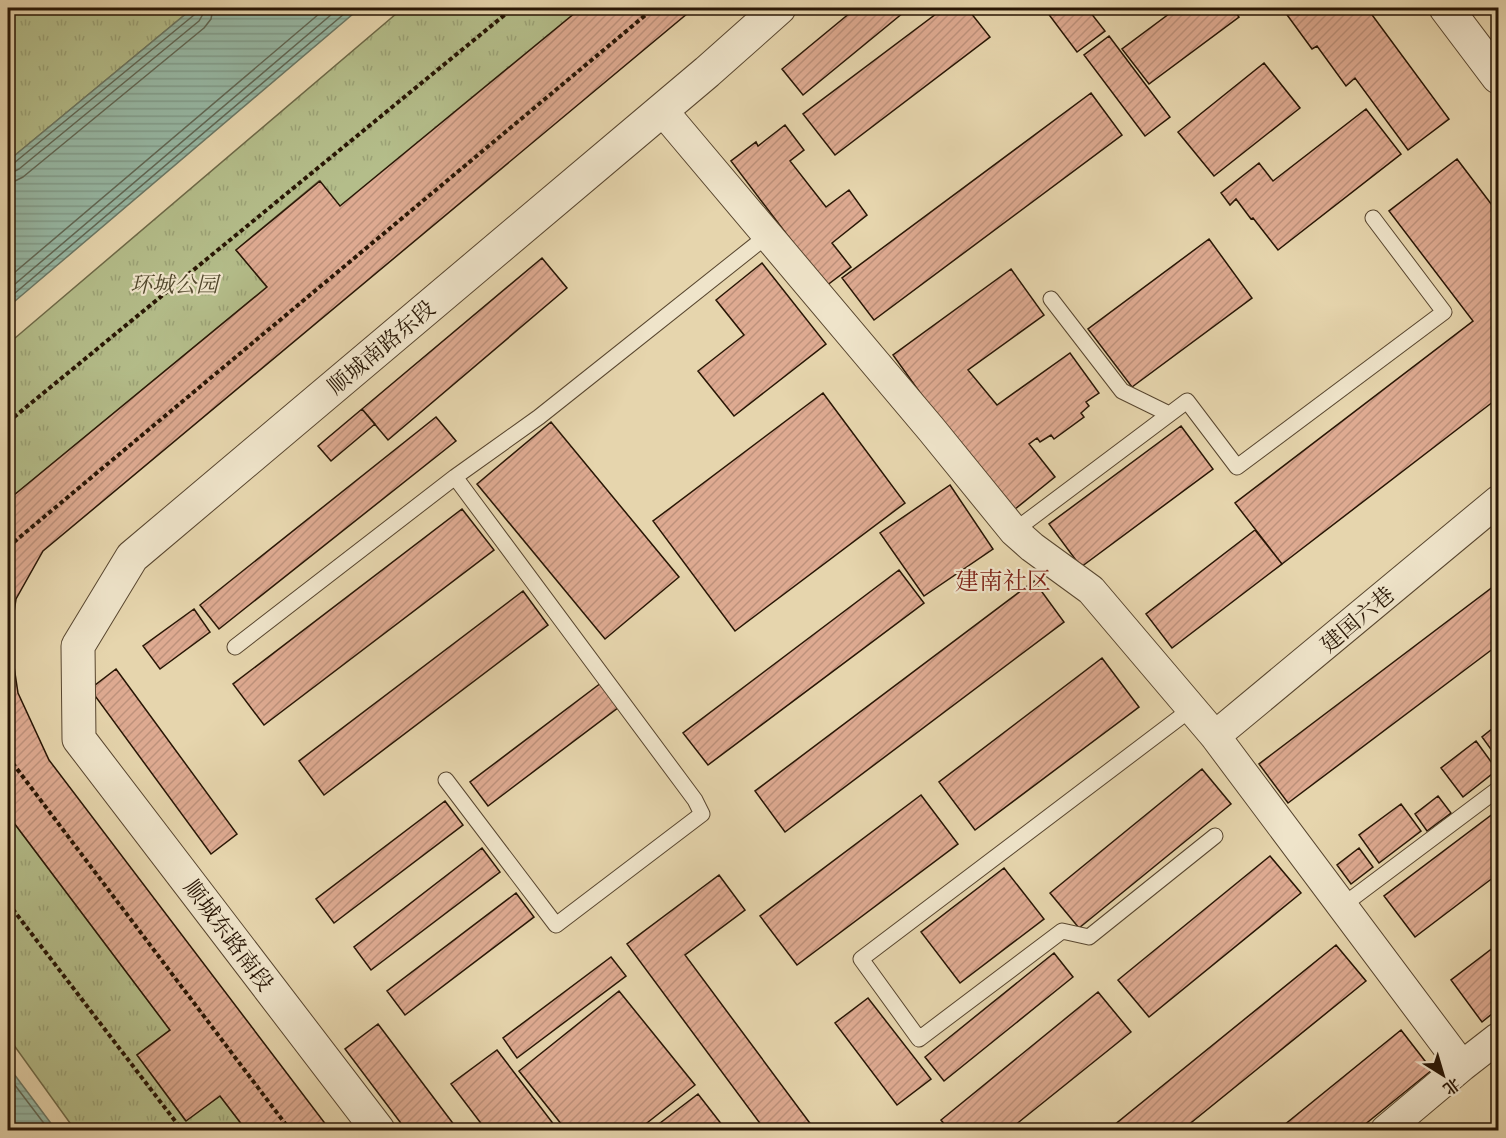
<svg xmlns="http://www.w3.org/2000/svg" width="1506" height="1138" font-family="'Sorts Mill Goudy','Noto Serif SC',serif">
<style>
.park{fill:url(#park-tufts);stroke:#6e6a48;stroke-width:1.5}
.water{fill:url(#water-rules);stroke:#6b7866;stroke-width:1.5}
.lines{fill:none;stroke-linecap:round;stroke-linejoin:round}
.shore{stroke:#606856;stroke-width:1.5}
.building{fill:url(#building-hatch);stroke:#281605;stroke-width:1.5}
.service-casing{stroke:#58462f;stroke-width:17}
.minor-casing{stroke:#58462f;stroke-width:32}
.tertiary-casing{stroke:#58462f;stroke-width:35}
.path{stroke:#281605;stroke-width:4;stroke-dasharray:4.5 3;stroke-linecap:butt}
.service{stroke:#efe4ca;stroke-width:15}
.minor{stroke:#efe4ca;stroke-width:30}
.tertiary{stroke:#efe4ca;stroke-width:33}
.labels{text-anchor:middle;stroke-width:4.5;stroke-linejoin:round;paint-order:stroke}
.park-label{font-size:22px;font-style:italic;fill:#52482d;stroke:#efe4ca}
.street-label{font-size:22px;fill:#281605;stroke:#efe4ca}
.neighbourhood-label{font-size:24px;fill:#7a1f14;stroke:#efe4ca}
</style>
<defs>
<pattern id="park-tufts" width="24" height="20" patternUnits="userSpaceOnUse" patternTransform="scale(1.5)"><rect width="24" height="20" fill="#b4bd8a"/><path d="M3 7l-1-3M5 7V3M7 7l1-3M15 17l-1-3M17 17v-4M19 17l1-3" fill="none" stroke="#9ba276"/></pattern>
<pattern id="water-rules" width="6" height="5" patternUnits="userSpaceOnUse" patternTransform="scale(1.5)"><rect width="6" height="5" fill="#97b9a6"/><path d="M0 2.5h6" fill="none" stroke="#829e8d"/></pattern>
<pattern id="building-hatch" width="6" height="6" patternUnits="userSpaceOnUse" patternTransform="scale(1.5)"><rect width="6" height="6" fill="#deaa91"/><path d="M-1 1l2-2M0 6l6-6M5 7l2-2" fill="none" stroke="#be927c"/></pattern>
</defs>
<rect width="100%" height="100%" fill="#e6d5ad"/>
<filter id="stains"><feTurbulence type="fractalNoise" baseFrequency=".00333" numOctaves="4"/><feColorMatrix values="0 0 0 0 .2 0 0 0 0 .09 0 0 0 0 .02 0 0 0 .5 -.17"/></filter>
<radialGradient id="worn" r=".72"><stop offset=".6" stop-color="#630" stop-opacity="0"/><stop offset="1" stop-color="#630" stop-opacity=".3"/></radialGradient>
<!-- park -->
<path class="park" d="M8,8H193L8,161Z
M403,8H584L339,216L319,181L236,250L267,287L8,500V344Z
M8,815L170,1030L137,1055L185,1120L220,1096L246,1130H75L8,1037Z"/>
<!-- water -->
<path class="water" d="M193,8H360L8,307V161Z
M8,1066L56,1130H8Z"/>
<g class="lines">
<!-- shore -->
<path class="shore" d="M8,165L14,163L194,15L196,12V8
M8,172H13L19,169L199,21L203,14L204,8
M8,181H15L23,177L204,28L211,19L213,8
M8,278L326,8
M8,290L339,8
M8,299L351,8
M8,1076L49,1130"/>
</g>
<!-- building -->
<path class="building" d="M581,8H694L43,551L16,599L10,640L18,693L49,760L330,1130H246L220,1096L186,1121L137,1055L170,1030L8,815V500L267,287L236,250L320,181L340,206Z
M856,8H909L803,95L782,69Z
M944,8H967L990,37L835,155L803,114Z
M1044,8H1087L1105,31L1077,52Z
M1177,8H1232L1239,17L1149,84L1122,49Z
M1282,8H1367L1449,119L1408,150L1355,78L1346,86L1317,46L1312,49Z
M1109,36L1170,117L1145,136L1084,55Z
M1264,63L1300,108L1214,176L1178,132Z
M1091,93L1122,135L874,320L842,278Z
M1366,109L1401,154L1278,250L1253,218L1251,219L1236,199L1230,205L1221,193L1259,163L1273,181Z
M785,125L804,150L790,161L826,207L849,190L867,215L832,243L851,267L826,286L731,161L756,142L758,146Z
M1457,159L1498,213V398L1282,564L1235,503L1473,321L1389,211Z
M1209,239L1252,298L1132,387L1088,329Z
M542,258L567,288L388,440L362,409Z
M762,263L826,344L734,416L698,371L744,335L716,300Z
M1011,269L1044,315L968,370L997,405L1070,353L1099,393L1086,402L1089,406L1081,413L1084,417L1054,439L1051,435L1040,442L1037,438L1029,444L1055,477L1015,509L926,401L893,355Z
M823,393L905,503L735,631L653,521Z
M362,409L375,424L331,461L318,446Z
M436,417L456,441L219,629L200,605Z
M551,422L679,577L605,639L477,484Z
M1181,426L1213,469L1081,567L1049,524Z
M950,485L993,549L924,596L880,533Z
M462,509L494,550L264,725L233,684Z
M1255,530L1282,564L1172,648L1146,614Z
M899,570L924,603L708,765L683,733Z
M1034,581L1064,622L785,832L755,791Z
M1498,583V645L1288,803L1259,764Z
M523,591L548,625L324,795L299,761Z
M194,609L210,632L160,669L143,646Z
M1102,658L1139,707L975,830L939,782Z
M116,669L237,834L211,854L90,689Z
M601,683L619,707L488,806L470,782Z
M1498,724V759L1482,737Z
M1476,741L1497,770L1463,797L1441,768Z
M1202,769L1231,804L1079,928L1050,893Z
M921,795L958,844L797,965L760,916Z
M1438,796L1451,813L1427,831L1415,814Z
M445,801L463,825L334,923L316,899Z
M1401,804L1421,831L1379,863L1359,835Z
M1498,810V874L1415,937L1384,896Z
M482,848L500,872L371,970L354,947Z
M1359,848L1373,867L1351,884L1337,865Z
M1270,856L1301,893L1149,1017L1118,980Z
M1004,868L1044,919L960,983L921,932Z
M719,875L745,910L685,955L815,1130H765L627,944Z
M516,893L534,917L405,1015L387,991Z
M1498,944V1009L1482,1022L1451,980Z
M1336,945L1366,981L1182,1130H1108Z
M1054,953L1073,977L944,1081L925,1057Z
M611,957L626,976L517,1058L503,1038Z
M619,991L695,1085L638,1130H566L519,1071Z
M1098,992L1131,1032L1009,1130H949L941,1120Z
M868,998L931,1079L897,1105L835,1023Z
M378,1024L458,1130H406L345,1049Z
M1401,1030L1432,1070L1358,1130H1278Z
M497,1050L558,1130H486L451,1084Z
M698,1094L726,1130H651Z"/>
<g class="lines">
<!-- service casing -->
<g class="service-casing">
<path id="service" d="M1051,299L1122,391L1169,414
M1014,531L1187,401L1237,467L1444,312L1373,218
M235,647L455,477L539,417L768,235
M1191,709L861,959L919,1039L1062,931L1089,937L1215,836
M446,780L556,925L702,814L695,800L455,477
M1342,906L1498,789"/>
</g>
<!-- minor casing -->
<g class="minor-casing">
<path id="minor" d="M662,110L931,429L1014,531L1032,547L1091,590L1215,736L1462,1066
M1215,736L1498,501
M1386,1130L1462,1066L1498,1038"/>
</g>
<!-- tertiary casing -->
<g class="tertiary-casing">
<path id="tertiary" d="M1446,8L1498,77
M378,1130L79,739L78,646L132,557L707,72L779,8"/>
</g>
<!-- path -->
<path class="path" d="M8,422L513,8
M8,547L654,8
M8,757L290,1130
M8,903L182,1130"/>
<!-- service -->
<use href="#service" class="service"/>
<!-- minor -->
<use href="#minor" class="minor"/>
<!-- tertiary -->
<use href="#tertiary" class="tertiary"/>
</g>
<g class="labels">
<!-- park labels -->
<g class="park-label">
<text x="174" y="292">环城公园</text>
</g>
<!-- street labels -->
<g class="street-label">
<text transform="translate(381 347) rotate(-40)" y="8">顺城南路东段</text>
<text transform="translate(1357 619) rotate(-40)" y="8">建国六巷</text>
<text transform="translate(229 935) rotate(53)" y="8">顺城东路南段</text>
</g>
<!-- neighbourhood labels -->
<g class="neighbourhood-label">
<text x="1003" y="589">建南社区</text>
</g>
</g>
<!-- margin -->
<rect width="1506" height="1138" fill="none" stroke="#e6d5ad" stroke-width="30"/>
<rect x="9" y="9" width="1488" height="1120" fill="none" stroke="#281605" stroke-width="3"/>
<rect x="15" y="15" width="1476" height="1108" fill="none" stroke="#281605" stroke-width="1.5"/>
<!-- north arrow -->
<g transform="translate(1443 1075) rotate(143)" stroke="#efe4ca" stroke-width="4.5" paint-order="stroke">
<path d="M0-4.5L10 22L0 15L-10 22Z" fill="#281605"/>
<text y="-9" font-size="16" font-weight="bold" text-anchor="middle" fill="#281605">北</text>
</g>
<rect width="100%" height="100%" filter="url(#stains)"/>
<rect width="100%" height="100%" fill="url(#worn)"/>
</svg>
